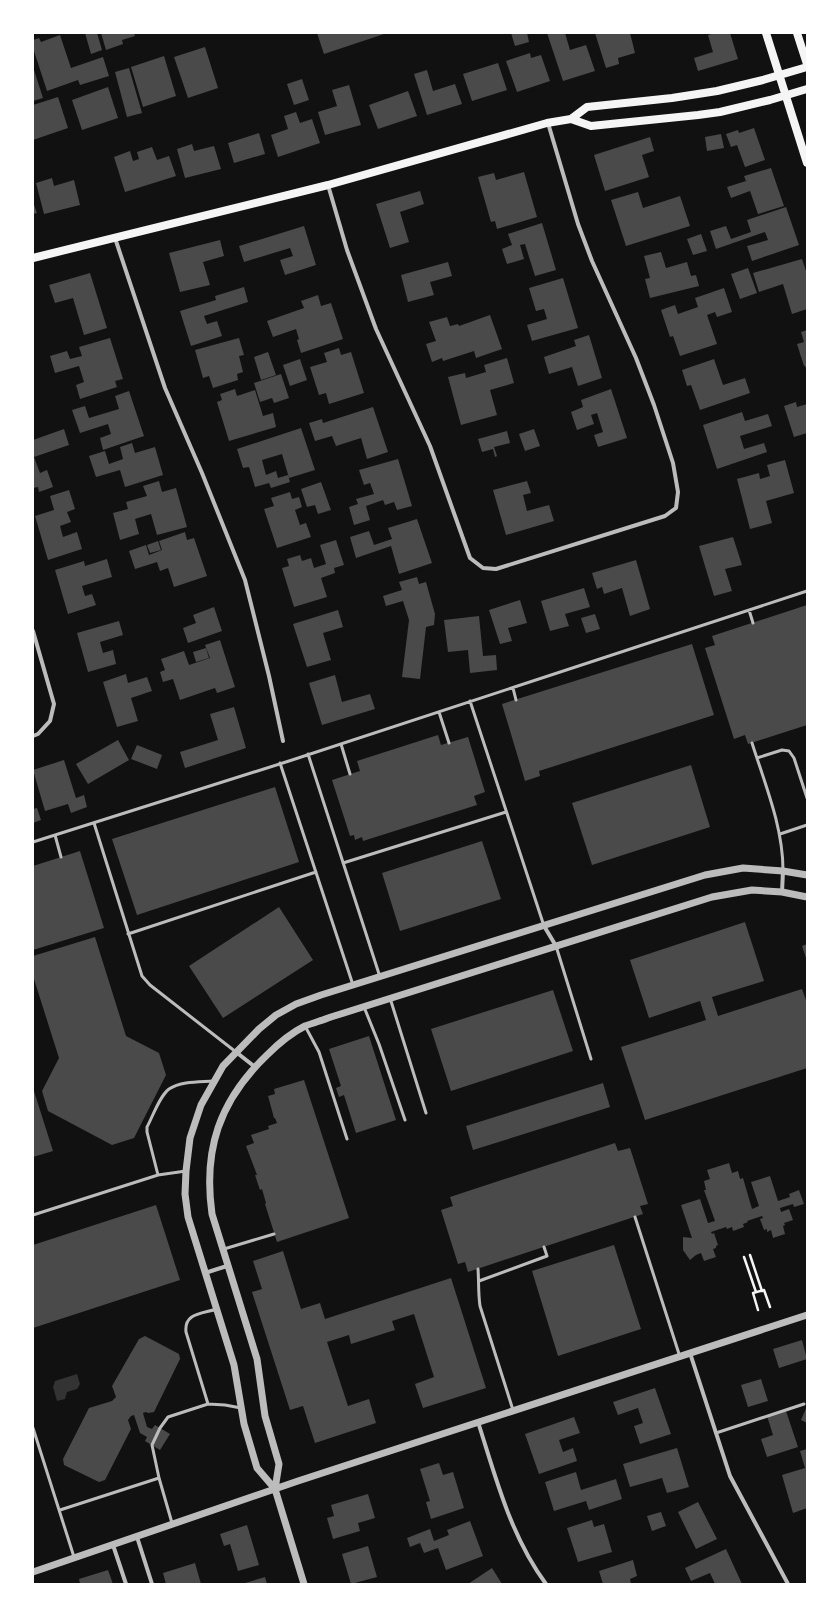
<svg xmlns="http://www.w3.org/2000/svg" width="840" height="1617" font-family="'Source Sans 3',sans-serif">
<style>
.water{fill:#333}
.building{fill:#4a4a4a}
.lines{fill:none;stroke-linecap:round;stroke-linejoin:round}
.path{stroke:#f5f5f5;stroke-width:2.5}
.service{stroke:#bcbcbc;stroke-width:3}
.minor{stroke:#bcbcbc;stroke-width:4}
.tertiary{stroke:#bcbcbc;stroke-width:7}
.secondary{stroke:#f5f5f5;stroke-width:8}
</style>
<rect width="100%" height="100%" fill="#111"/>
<!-- water -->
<path class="water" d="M77,1374L80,1384L77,1389L67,1392L65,1399L57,1401L53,1387L55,1381Z"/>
<!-- building -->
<path class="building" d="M85,33H97L102,50L91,54Z
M101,33H134L135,36L122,40L123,44L106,50Z
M317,33H387L324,54Z
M511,33H527L529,42L515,46Z
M547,33H565L570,50L586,45L595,71L563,81Z
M595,33H630L635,53L618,58L619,64L606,68Z
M715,33H730L738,59L698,71L694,58L713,52L708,35Z
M60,35L71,68L103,57L109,76L80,85L78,80L47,91L33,48V40L39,38L41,42Z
M205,47L218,88L188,98L174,57Z
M530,53L531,58L541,55L550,81L517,92L506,61Z
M164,56L176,96L143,107L131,67Z
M498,63L507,90L472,101L463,74Z
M33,67L43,98L33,101Z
M129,68L142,113L127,117L115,72Z
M427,70L433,91L455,84L462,104L427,115L414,74Z
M302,79L309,100L294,105L287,84Z
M349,85L361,125L325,135L318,112L337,106L332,90Z
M108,87L118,118L82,130L72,100Z
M408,91L417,116L378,129L369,105Z
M58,97L68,128L33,140V105Z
M296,112L300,123L312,119L320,143L278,157L271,135L288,129L284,116Z
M754,128L765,160L745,167L737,145L731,147L726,134L738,130L739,133Z
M259,133L265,154L234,163L228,143Z
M721,134L724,148L707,151L705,137Z
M650,137L654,151L642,155L649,177L605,191L594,155Z
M192,144L194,151L214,146L221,169L185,178L177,149Z
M152,147L157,160L169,156L176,176L125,192L114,157L130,151L133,161L139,159L137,152Z
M771,168L784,206L758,214L750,191L731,198L727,187L746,181L744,176Z
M524,172L537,217L497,229L495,221L491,222L478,177L494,173L496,180Z
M52,178L54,186L74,180L80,205L44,214L36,183Z
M420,191L424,204L400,212L409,242L390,248L376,204Z
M638,192L643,208L680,196L690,226L626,246L611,200Z
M33,202L37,213L33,214Z
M786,207L799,245L752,261L747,246L768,240L765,232L716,249L710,231L726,226L731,239L751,232L747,220Z
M542,223L556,270L535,276L525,244L520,245L524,259L507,264L502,249L512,245L508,234Z
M304,226L316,265L285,275L280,260L293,256L290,248L244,262L239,246Z
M701,234L707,251L693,255L687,239Z
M220,240L224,256L203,262L210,285L180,292L169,253Z
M661,252L666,268L687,262L691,276L696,275L699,286L650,298L645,279L650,278L644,256Z
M802,259L807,274V309L792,314L783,284L759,292L753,273Z
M448,262L452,276L430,282L434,295L408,302L401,275Z
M748,268L757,293L740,299L731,274Z
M90,273L107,328L84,335L73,298L55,303L49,285Z
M563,278L578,328L532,341L527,325L547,319L544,309L536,311L529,288Z
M244,287L248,302L204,316L207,324L217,321L222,336L191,346L180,311L216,300L215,296Z
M724,288L732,312L717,317L715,312L707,315L717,344L680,356L673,336L670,337L661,310L675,305L678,314L698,307L695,298Z
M318,295L321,306L331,303L343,339L301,353L297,340L299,339L296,329L273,337L267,321L304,308L301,301Z
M490,315L502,349L476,358L474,351L443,361L442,358L432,362L426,344L436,341L429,322L447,317L450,326L458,324L459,326Z
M807,330V370L805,366H804L797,344L804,342L801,332Z
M589,335L602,378L578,386L572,367L549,374L544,357L576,346L574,340Z
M110,338L123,379L115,381L117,387L80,399L76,385L84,382L79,366L55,373L50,356L67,351L70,359L82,356L79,347Z
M239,338L244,355L239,356L243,372L237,374L238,380L213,388L209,376L203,378L195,350Z
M339,348L341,355L351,352L364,393L329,404L326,393L319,395L310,367L327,362L324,353Z
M268,352L276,375L261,380L254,357Z
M507,358L514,383L490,390L497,415L461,425L448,377L465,373L466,378L486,372L484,365Z
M300,359L307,380L290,386L283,365Z
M714,359L723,385L745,378L750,393L700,410L691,385L687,386L682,370Z
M281,374L289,398L274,403L272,398L260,402L254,383Z
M235,389L237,396L255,390L263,416L273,413L276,427L229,441L217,402L222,400L220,394Z
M611,389L627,438L598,447L594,435L603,432L597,413L591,415L594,424L577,430L571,412L583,407L581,400Z
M129,391L144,436L103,450L100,438L111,434L108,424L80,433L72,410L85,406L89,418L119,409L115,396Z
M796,402L797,407L807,404V433L794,437L784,406Z
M373,407L388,452L367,459L361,438L336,446L332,436L315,441L309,423L322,419L323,423Z
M742,412L745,421L768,414L772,426L740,436L744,449L764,443L767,452L717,469L703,425Z
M301,428L315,470L289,478L282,454L262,460L266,475L276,471L278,478L288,475L290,482L271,488L269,483L255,487L249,467L243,468L237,449Z
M64,429L69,445L34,457L40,473L47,470L53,487L39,492L38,487L33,488V440Z
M534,429L540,446L525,451L519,434Z
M507,431L510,443L494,447L497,456L495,457L493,449L482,452L478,439Z
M132,443L135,453L155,447L163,475L125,487L120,470L96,477L89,456L105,451L109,464L123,459L120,447Z
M398,459L412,506L397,510L394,502L385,505L383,500L366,506L370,520L354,525L349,507L358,504L356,499L374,494L370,483L364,485L359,470Z
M785,460L794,493L766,501L772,523L750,529L737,479L759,473L760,479L770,476L767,465Z
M159,481L162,492L176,488L187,527L157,535L151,514L135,519L139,534L120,540L113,513L128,509L126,502L147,496L143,486Z
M527,481L531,493L523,495L527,511L549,505L554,521L506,535L493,490Z
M321,482L331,510L318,514L315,505L307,507L301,489Z
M69,490L75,509L67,512L71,522L60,526L63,537L77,532L82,549L48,560L35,516L54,510L50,496Z
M290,492L292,499L299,497L302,507L295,510L300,525L306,523L311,537L277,548L264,509L274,506L271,498Z
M417,519L432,563L399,574L391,546L356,558L350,537L369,531L374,545L392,539L388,528Z
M185,532L187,540L194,538L207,576L174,587L168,568L160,571L157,562L135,569L129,551L146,545L149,555L162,550L159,541Z
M733,537L742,565L725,569L732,591L714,596L699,546Z
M336,540L344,565L334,568L335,573L321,578L327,597L294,607L282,568L289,566L287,559L300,555L302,561L311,558L314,568L326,564L320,545Z
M158,541L161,550L150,553L147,545Z
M107,559L112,577L82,586L85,596L92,594L96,605L68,614L55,570L84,561L85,566Z
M636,560L650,609L630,616L622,588L604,594L602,587L597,589L592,573Z
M417,577L419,584L426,582L435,614L434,625L426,627L420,679L402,677L409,620L403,601L386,606L383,596L402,590L399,582Z
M584,588L590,607L565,614L569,626L550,631L541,601Z
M520,600L527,623L508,628L512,641L500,644L489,610Z
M807,605V725L748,744L745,735L734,739L705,648L715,645L712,636Z
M214,607L222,631L188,643L183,628L196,623L193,615Z
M338,610L343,627L323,633L331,660L307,667L293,624Z
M595,614L600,629L586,633L581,618Z
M479,616L483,656L496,655L497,670L470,673L468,650L448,652L444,620Z
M119,621L123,635L100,642L103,653L113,650L116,664L88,672L77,633Z
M220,640L235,687L217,693L215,688L180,700L173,679L163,682L160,672L165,670L161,659L184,651L189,665L213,657L210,658L205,645Z
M692,644L714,715L539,771L540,776L525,781L502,704Z
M206,648L209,658L196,662L193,652Z
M126,674L128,683L147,677L152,691L131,698L138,721L117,727L103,682Z
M335,675L342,702L370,694L375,709L322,725L309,683Z
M234,707L246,748L185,768L180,752L218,740L210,714Z
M438,735L441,745L468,737L485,792L474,796L477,805L363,841L362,837L355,840L354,835L350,836L332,780L360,771L357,761Z
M118,740L129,760L88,784L76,764Z
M137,745L162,755L157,769L131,759Z
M64,760L76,798L84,795L87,807L71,813L68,804L45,811L33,770Z
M691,765L710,827L592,865L572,803Z
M275,787L299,862L137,915L112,839Z
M37,808L41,820L33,823V809Z
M482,841L501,899L400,931L382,873Z
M80,851L104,928L33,950V866Z
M279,907L313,960L223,1018L189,966Z
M745,922L764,981L712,997L718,1016L802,989L807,1003V1068L645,1120L621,1047L706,1020L700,1001L649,1018L630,960Z
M95,937L126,1036L159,1053L166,1075L134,1138L112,1145L48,1111L42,1091L59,1058L33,976V956Z
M807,944V961L802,946Z
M553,990L573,1051L451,1091L431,1029Z
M369,1036L396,1120L356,1133L344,1095L339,1097L336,1088L341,1086L329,1049Z
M304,1080L349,1218L277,1242L265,1204L266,1203L262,1189L260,1190L255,1175H257L246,1146L254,1143L251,1135L269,1129L268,1126L277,1123L275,1118H274L268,1096L275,1094L274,1089Z
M603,1083L610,1107L473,1150L466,1126Z
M33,1088L53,1151L33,1157Z
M615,1143L618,1151L630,1148L648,1204L640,1206L643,1214L468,1272L465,1262L458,1264L441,1210L453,1206L450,1197Z
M729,1163L732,1173L738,1171L740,1179L743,1178L752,1209L759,1206L751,1182L770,1176L778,1201L790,1197L789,1194L799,1190L804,1204L794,1207L793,1204L780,1208L781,1212L789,1209L793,1220L784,1223L785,1225L783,1226L785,1234L773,1238L771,1230L767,1232V1229L764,1230L760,1219L763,1218L762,1216L747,1221L748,1222L743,1224L744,1227L733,1231L732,1227L727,1229L726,1227L711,1232L712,1234L714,1233L718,1245L716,1246V1248L713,1249L716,1257L704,1261L701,1253L696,1255L690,1260L683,1250V1237L692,1238L681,1205L700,1199L708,1223L715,1221L704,1190H706L704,1181L710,1179L707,1170Z
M156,1205L180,1280L33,1328V1245Z
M614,1245L641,1329L558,1356L532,1271Z
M283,1251L301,1309L320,1303L325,1319L451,1278L486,1388L423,1408L415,1384L434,1377L414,1314L392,1321L395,1330L351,1344L349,1335L327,1342L348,1406L369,1399L376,1423L315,1443L303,1406L290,1410L252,1292L262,1289L253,1261Z
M145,1336L179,1354L180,1359L154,1412L148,1413L146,1412L143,1413L147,1427L152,1429L155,1425L170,1434L160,1450L145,1441L147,1437L140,1433L134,1415L131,1416L128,1420L131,1429L105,1480L99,1482L64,1465L63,1459L89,1408L112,1401L116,1397L112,1386L139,1339Z
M802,1340L807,1359L779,1368L773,1349Z
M761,1379L768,1401L748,1407L741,1385Z
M655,1388L671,1434L640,1444L634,1426L643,1423L638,1408L618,1415L613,1402Z
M807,1406V1423L801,1420Z
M786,1411L798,1447L767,1457L761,1439L773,1435L767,1416Z
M574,1417L580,1433L559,1440L563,1452L573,1448L577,1461L539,1474L525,1434Z
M677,1448L689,1487L667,1493L662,1478L630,1487L623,1464Z
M807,1449V1508L793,1513L782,1475L805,1468L800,1451Z
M439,1463L443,1475L453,1472L464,1508L431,1519L426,1502L430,1501L420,1469Z
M576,1472L581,1490L616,1479L622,1499L589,1510L586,1501L554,1511L545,1482Z
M368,1494L375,1518L358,1523L360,1531L333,1539L327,1518L334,1516L331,1505Z
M698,1502L717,1539L696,1549L678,1512Z
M661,1512L666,1526L652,1531L647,1516Z
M592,1520L594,1527L604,1524L612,1552L578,1562L567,1528Z
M470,1521L483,1556L446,1570L438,1548L424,1553L420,1543L410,1547L407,1538L430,1529L434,1541L449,1535L447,1530Z
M247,1525L259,1565L238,1571L230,1544L224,1546L220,1534Z
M368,1546L377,1577L351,1584L342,1554Z
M726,1549L742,1584H715L710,1573L691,1581L685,1568Z
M633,1560L637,1576L630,1579L631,1584H603L599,1571Z
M195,1563L201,1584H166L163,1573Z
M492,1568L502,1584H468Z
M108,1570L113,1584H80L79,1579Z
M265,1577L267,1584H242Z"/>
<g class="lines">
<!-- path -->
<path class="path" d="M750,1255L762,1291
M744,1257L756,1292
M758,1310L753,1293L764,1290L770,1307"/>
<!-- service -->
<path class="service" d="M749,610L753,623
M513,688L516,700
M470,701L544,926
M439,712L449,743
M752,743C765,784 783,827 783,870
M341,744L350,774
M308,754L380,977
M757,758L782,750L789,751L794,758L807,798
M280,763L353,985
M94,823L142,976L150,985L236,1052
M780,834L807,825
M55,835L61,857
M33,842L289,761L807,591
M343,863L506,812
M128,934L316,872
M556,946L591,1059
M390,998L426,1113
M364,1007L379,1044L405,1120
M305,1026L319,1052L347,1139
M158,1175L147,1132V1127C153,1116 159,1097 169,1089C181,1081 200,1082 213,1081
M33,1215L158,1175L186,1171
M635,1217L680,1357
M224,1249L274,1234
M478,1269C479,1282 478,1292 480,1306L513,1410
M479,1281L547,1256L544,1247
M208,1404L186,1332C184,1313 201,1314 217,1309
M33,1428L74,1557
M716,1433L804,1404
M60,1510L159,1478
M172,1523L159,1478L152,1445L160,1428L168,1417L208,1404L225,1405L241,1408"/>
<!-- minor -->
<path class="minor" d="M328,185L347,250L376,329L430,446L470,558L483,568L496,569L665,516L676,508L678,492L673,463L654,405L636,358L592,261L578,224L548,123
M115,238L165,388L202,473L245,580L269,676L283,741
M33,631L54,704L50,721L38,734L33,736
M782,892L783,871
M544,926L556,946
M236,1052L255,1067
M205,1273L227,1266
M690,1353L730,1476L788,1584
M478,1422C496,1478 510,1535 546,1584
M137,1537L152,1584
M113,1545L126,1584"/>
<!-- tertiary -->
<path class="tertiary" d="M275,1489L257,1468L244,1424L234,1365L188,1217L185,1194L186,1171L190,1138L201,1105L223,1066L259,1029L276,1015L296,1004L321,995L705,875L743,868L783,871L807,875
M33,1572L298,1481L807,1315
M304,1584L275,1489L279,1464L265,1416L257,1359L212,1214C203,1150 219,1101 267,1055C278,1044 291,1033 305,1026C313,1023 323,1020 331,1017L712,897L752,890L782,892L807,897"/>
<!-- secondary -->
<path class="secondary" d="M766,33L807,163
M797,33L807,64
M571,119L591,126L698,115L720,112L770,100L807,89
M33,258L328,185L547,123L571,119L587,107L672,98L717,91L763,80L807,67"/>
</g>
<!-- border -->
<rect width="840" height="1617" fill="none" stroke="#ffffff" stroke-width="68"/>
</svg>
